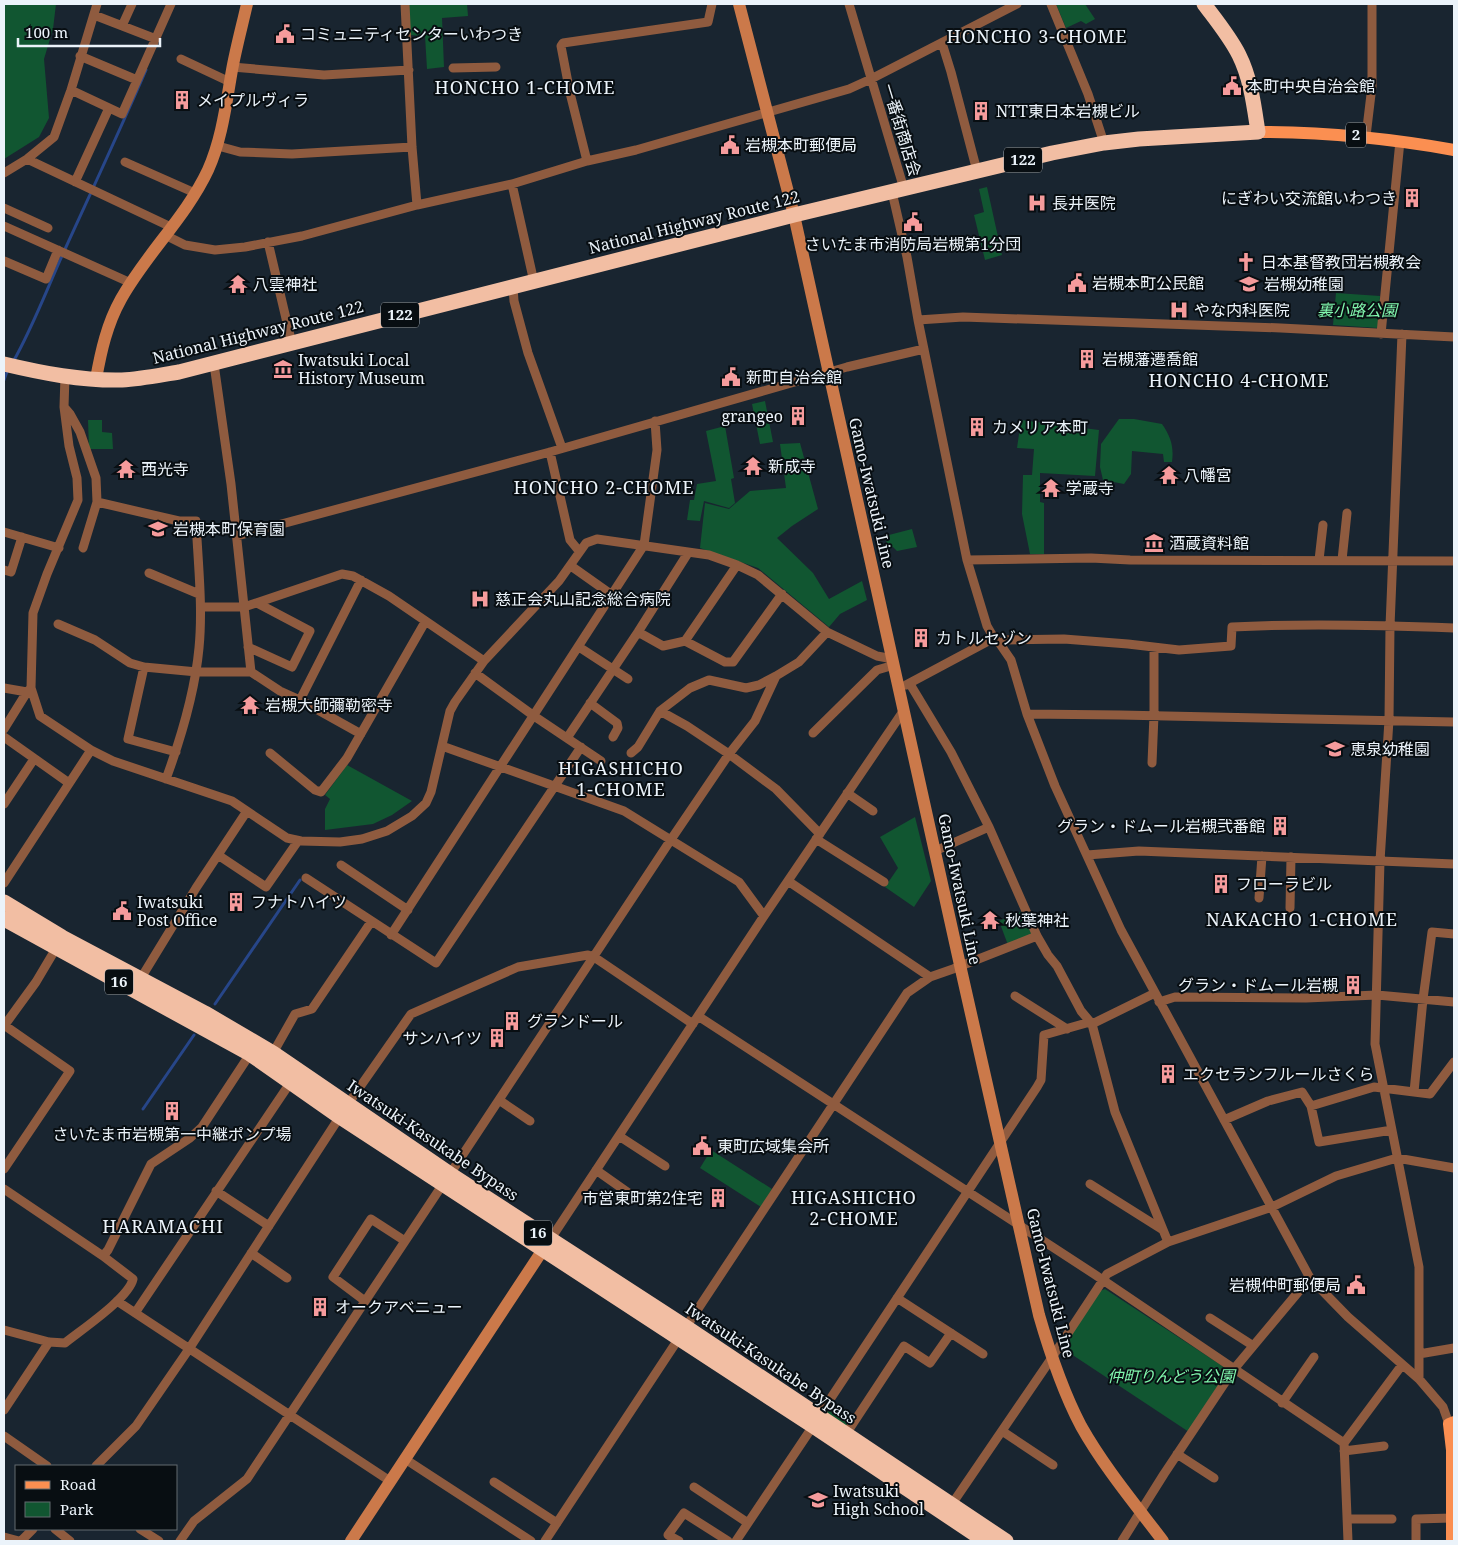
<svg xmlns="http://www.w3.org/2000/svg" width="1458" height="1545" font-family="'Noto Serif','Noto Sans JP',serif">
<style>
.green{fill:#115631}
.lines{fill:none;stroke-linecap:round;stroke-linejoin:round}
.stream{stroke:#274689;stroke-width:3}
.street{stroke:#8f5b3f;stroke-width:9}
.secondary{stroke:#cb794a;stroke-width:12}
.primary{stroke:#fb8f51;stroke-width:12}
.highway{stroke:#f2bea3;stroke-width:15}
.labels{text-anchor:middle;stroke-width:4;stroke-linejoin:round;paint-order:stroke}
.shield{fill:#080e12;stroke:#a7aeb4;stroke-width:1}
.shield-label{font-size:15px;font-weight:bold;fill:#ebf3fa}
.poi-label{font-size:16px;fill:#ebf3fa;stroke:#080e12;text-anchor:start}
.street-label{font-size:16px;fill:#ebf3fa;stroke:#080e12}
.park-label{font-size:16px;font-style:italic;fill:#81f6ad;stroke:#080e12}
.neighbourhood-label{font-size:18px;letter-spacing:1px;fill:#ebf3fa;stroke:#080e12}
</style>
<rect width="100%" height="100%" fill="#192530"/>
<!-- green -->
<path class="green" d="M4,4H56L53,29L44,59L49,118L39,137L4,159Z
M408,4H467L468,16L442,18L444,67L427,69L425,36L409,35Z
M1056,4H1085L1095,19L1086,24L1081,21L1066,28Z
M987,187L1002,255L985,260L974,215L984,212L979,189Z
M1336,293L1380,296L1378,328L1333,325Z
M765,401L773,442L760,444L752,404Z
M1119,419H1134L1162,424C1171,437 1174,447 1172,462H1164L1163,454L1132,451L1131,474L1124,484L1103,480L1100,467L1101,444Z
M88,420H102V432L112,433L113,449H89Z
M1021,420L1099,430L1095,476L1040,473V502L1044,503V554H1030L1022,514L1023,475H1032L1034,449L1017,448Z
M725,426L734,478L731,479L735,503L729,508L704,501L700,521L687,520L690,500H694L697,484L716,481L706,431Z
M800,443L818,509L792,526L777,538L813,573L829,599L862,581L867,600L840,614L829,627L758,568L700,548L705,503L729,509L750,491L786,488L780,444Z
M912,529L917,547L897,551L893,547L888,548L885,536Z
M347,765L412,801L392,815L373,824L325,830V809L330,799L325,795Z
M915,817L931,881L914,907L885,887L898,868L880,837Z
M1023,911L1032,932L1030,937L1008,945L999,921Z
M711,1150L772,1189L761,1207L700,1168Z
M1105,1289L1227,1369L1228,1373L1189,1432L1062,1348L1100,1291Z
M830,1405L851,1419L847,1426L826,1412Z"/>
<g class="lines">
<!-- stream -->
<path class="stream" d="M13,362C34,325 48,286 66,247C93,188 120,130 146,70
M4,380L8,369
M215,1004L300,880
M143,1109L194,1035"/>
<!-- street -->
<path class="street" d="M405,4L412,147L417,205
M849,4L904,189
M1051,4L1088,94L1104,143
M94,15L156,39
M122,26L132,4
M942,43L951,72L977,171
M80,56L137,80
M181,59L230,82
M232,67L324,75L409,70
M453,68L496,67
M71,90L122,114L171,4
M1366,136L1372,86V4
M218,146L240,152L292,154L412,147
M27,159L171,227
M587,161L570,93L561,46L563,43L708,22L712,4
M125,162L195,193
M4,173L27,159L54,137L71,90L97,4
M75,182L109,108
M512,184L534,282
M892,192L907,257L918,320L967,560L987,626L994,638L1000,644L1011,660L1027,714L1055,786L1121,930L1310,1278L1348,1317L1419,1379L1443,1407L1449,1424
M4,208L48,228
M4,226L131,283
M165,235L185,245L215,250L245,247L302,236L417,205L512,184L587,161L636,150L849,89L871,79L1017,4
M268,242L292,344
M4,261L46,279L58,250
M513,287L514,301L528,353L562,448
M918,320L963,317L1281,328L1454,337
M1381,334L1400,141
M1402,334L1390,626L1389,720L1380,861L1375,1044L1419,1267V1379
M214,364L231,484L251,672
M65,376L64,407L70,414L80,432L96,478L97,502L83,548
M64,407L69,446L77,478L78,500L47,574L33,613L31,688L40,716L91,750L113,761L232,801L287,838L301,841L340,842L362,839L387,831L412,816L426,803L431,792L450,711L455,702L484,661L559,581L586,543L597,539L709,555L737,565L758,575L827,632L877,656L893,659
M550,452L570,540L579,551
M97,502L179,521H196C198,563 203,607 199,648C195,691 181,738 166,779
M4,532L59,548
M237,536L550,452L847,367L924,349
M967,560L1091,558L1130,560L1454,561
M1319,560L1323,525
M1342,560L1347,513
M571,566L612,595
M4,570L11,572L22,537
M149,573L199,594
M201,607H244L342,574L353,576L389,596L484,661
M58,624L95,640L130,663L144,667L197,672H251L280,691L300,700L361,734
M638,632L663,646L685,641L737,565
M685,641L725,662H733L782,594
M1000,644L1006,640L1064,639L1128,644L1179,650L1231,646L1232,627C1306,623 1380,625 1454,628
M248,647L292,667L310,631L257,603
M579,647L628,679
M144,667L128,739L176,752
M475,673L534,716L601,761
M910,684L951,752L989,827L1037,936L1048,955L1057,966L1081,1011L1092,1024L1115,1112L1168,1242
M906,685L994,638
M4,688L27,692
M300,700L361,580
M590,703L617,723L618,728L613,737
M660,711L687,726L729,754L776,789L820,834
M1027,714L1120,715L1454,722
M4,729L27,692L31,688
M813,733L877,670L894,665
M4,737L69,783
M567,738L638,632L688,553
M442,746L624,811L739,882L764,916
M270,753L315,790L321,792L347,758L425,622
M631,753L638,747L660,711L690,688L709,680L746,688L759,685L776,676
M1152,763L1154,715V647
M847,793L873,811
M4,804L34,759
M816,839L884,882
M935,851L989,827
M218,855L266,887L298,841
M1087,855L1139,851L1454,864
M341,865L408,910
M306,878L436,963L581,747
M788,881L930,977
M4,883L91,750
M1259,898L1262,856
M1290,908L1291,857
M1454,934L1432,932L1423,999L1414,1092L1430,1094L1454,1062
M391,935L644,545L657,450L655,421
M141,978L196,888L247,811
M1015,996L1067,1029
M1159,1002L1175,997L1306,998L1377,995L1454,1002
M698,1016L1094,1274L1344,1443
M1092,1024L1155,993
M4,1026L36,982L58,945
M273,1053L295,1014L312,1009L371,922
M499,1100L530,1121
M1311,1106L1374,1087L1414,1092
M1224,1120L1268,1101L1302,1092L1311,1106L1319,1142L1392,1130
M619,1136L665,1166
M4,1169L70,1071L4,1025
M596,1170L630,1194
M450,1174L670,841L729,754L755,721L776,676L799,662L827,632
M1090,1184L1163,1230
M4,1189L103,1256L133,1279C129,1298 81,1330 65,1343L49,1342L4,1330
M216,1191L269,1226
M550,1240L764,916L904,710
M251,1253L287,1278
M103,1256L108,1250L151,1164L190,1138L202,1127L250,1054
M897,1298L983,1354
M117,1301L390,1481
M365,1301L333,1277L371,1219L405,1241
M135,1313L286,1089
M1210,1318L1252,1345
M686,1327L907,993L930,977L953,969L1037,936
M1419,1354L1454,1348
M1282,1403L1314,1357
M4,1410L49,1342
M819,1416L1037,1087L1041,1080L1044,1035L1090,1022
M1002,1431L1053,1465
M846,1434L904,1346L930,1363L951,1333
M4,1436L47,1466
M1344,1451L1384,1446
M1177,1454L1214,1478
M405,1459L531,1541
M96,1466L136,1426L189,1349L348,1104L411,1014L518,967L588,955L594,957L693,1024
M494,1482L557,1523
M694,1487L748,1523
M952,1504L1051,1359L1107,1274L1168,1242L1272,1207L1336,1176L1397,1158L1454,1168
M1347,1519H1392
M55,1529L70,1541
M140,1529L159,1541
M4,1537L19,1541
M21,1541L33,1529
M180,1541L194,1521L247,1479L443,1184
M545,1541L679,1338
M679,1541L668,1535L684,1513L728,1541
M736,1541L813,1426
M1122,1541L1164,1474L1234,1369L1310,1278
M1348,1541L1344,1443L1402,1365
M1416,1541V1519L1452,1518"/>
<!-- secondary -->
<path class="secondary" d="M739,4L794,215L960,965L1039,1315C1050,1353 1062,1390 1081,1426C1104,1467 1135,1504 1163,1541
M96,379C101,351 107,324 121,299C146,254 186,217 208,170C222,139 226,104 232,70C236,48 242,26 247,4
M351,1541L548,1242"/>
<!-- primary -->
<path class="primary" d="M1258,132C1326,132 1387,138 1454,150
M1452,1541V1450L1449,1424L1454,1422"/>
<!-- highway -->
<path class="highway" d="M4,364C42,373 82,381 122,380C141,379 160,375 179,372L794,215L1052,153L1104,143L1139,139L1258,132C1254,106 1251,79 1239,55C1230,37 1216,20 1204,4
M4,902L62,937L205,1013L273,1053L450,1174L686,1327L1006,1541
M4,919L250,1054L340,1117L813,1426L985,1541"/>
</g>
<!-- icons -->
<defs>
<g id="civic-bare" transform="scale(1.5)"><path d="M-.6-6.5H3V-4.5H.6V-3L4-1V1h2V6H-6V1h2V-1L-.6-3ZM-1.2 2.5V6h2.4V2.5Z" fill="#f59b9c" stroke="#080e12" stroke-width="2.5" paint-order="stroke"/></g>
<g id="building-bare" transform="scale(1.5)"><path d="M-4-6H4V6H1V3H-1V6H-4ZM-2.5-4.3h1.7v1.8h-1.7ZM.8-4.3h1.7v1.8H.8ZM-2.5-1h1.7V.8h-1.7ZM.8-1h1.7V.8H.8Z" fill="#f59b9c" stroke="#080e12" stroke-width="2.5" paint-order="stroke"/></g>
<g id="hospital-bare" transform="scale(1.5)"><path d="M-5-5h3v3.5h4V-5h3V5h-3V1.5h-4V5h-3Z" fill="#f59b9c" stroke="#080e12" stroke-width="2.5" paint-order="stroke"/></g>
<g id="church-bare" transform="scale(1.5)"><path d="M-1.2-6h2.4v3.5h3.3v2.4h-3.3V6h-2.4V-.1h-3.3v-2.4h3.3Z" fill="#f59b9c" stroke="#080e12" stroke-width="2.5" paint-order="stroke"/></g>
<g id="temple-bare" transform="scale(1.5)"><path d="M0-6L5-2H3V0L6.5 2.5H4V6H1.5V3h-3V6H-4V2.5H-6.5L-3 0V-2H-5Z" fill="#f59b9c" stroke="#080e12" stroke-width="2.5" paint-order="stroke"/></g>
<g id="school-bare" transform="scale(1.5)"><path d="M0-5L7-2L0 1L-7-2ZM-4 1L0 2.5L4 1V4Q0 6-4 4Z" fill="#f59b9c" stroke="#080e12" stroke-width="2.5" paint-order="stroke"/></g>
<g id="museum-bare" transform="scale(1.5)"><path d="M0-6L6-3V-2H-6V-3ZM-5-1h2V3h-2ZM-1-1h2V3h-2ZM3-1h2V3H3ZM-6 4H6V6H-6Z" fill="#f59b9c" stroke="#080e12" stroke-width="2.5" paint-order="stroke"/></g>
</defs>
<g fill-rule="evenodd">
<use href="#civic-bare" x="285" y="34"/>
<use href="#civic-bare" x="1232" y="86"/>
<use href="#building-bare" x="182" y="100"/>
<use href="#building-bare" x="981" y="111"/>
<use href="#civic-bare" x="730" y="145"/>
<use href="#building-bare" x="1412" y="198"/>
<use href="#hospital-bare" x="1037" y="203"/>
<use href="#civic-bare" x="913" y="222"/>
<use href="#church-bare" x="1246" y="262"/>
<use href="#civic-bare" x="1077" y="283"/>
<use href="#temple-bare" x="238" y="284"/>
<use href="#school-bare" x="1249" y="284"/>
<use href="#hospital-bare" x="1179" y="310"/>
<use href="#building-bare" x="1087" y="359"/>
<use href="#museum-bare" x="283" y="369"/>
<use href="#civic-bare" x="731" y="377"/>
<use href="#building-bare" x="798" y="416"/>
<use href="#building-bare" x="977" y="427"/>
<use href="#temple-bare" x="753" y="466"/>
<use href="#temple-bare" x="126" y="469"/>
<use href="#temple-bare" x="1169" y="475"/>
<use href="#temple-bare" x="1051" y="488"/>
<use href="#school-bare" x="158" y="529"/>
<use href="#museum-bare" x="1154" y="543"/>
<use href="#hospital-bare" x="480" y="599"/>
<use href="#building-bare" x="921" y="638"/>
<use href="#temple-bare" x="250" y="705"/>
<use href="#school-bare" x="1335" y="749"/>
<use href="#building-bare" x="1280" y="826"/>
<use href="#building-bare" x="1221" y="884"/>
<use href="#building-bare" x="236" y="902"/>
<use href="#civic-bare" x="122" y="911"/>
<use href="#temple-bare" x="990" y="920"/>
<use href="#building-bare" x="1353" y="985"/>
<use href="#building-bare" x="512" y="1021"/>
<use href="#building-bare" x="497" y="1038"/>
<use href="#building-bare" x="1168" y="1074"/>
<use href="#building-bare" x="172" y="1111"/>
<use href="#civic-bare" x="702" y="1146"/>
<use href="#building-bare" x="718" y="1198"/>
<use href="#civic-bare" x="1356" y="1285"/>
<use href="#building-bare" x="320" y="1307"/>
<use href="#school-bare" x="818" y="1500"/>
</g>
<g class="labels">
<!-- shield labels -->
<g class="shield">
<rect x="1346" y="122.5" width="20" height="25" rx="4"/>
<rect x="1004" y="147.5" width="38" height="25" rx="4"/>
<rect x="381" y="302.5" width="38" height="25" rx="4"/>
<rect x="105" y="969.5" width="28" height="25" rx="4"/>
<rect x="524" y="1220.5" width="28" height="25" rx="4"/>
</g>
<g class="shield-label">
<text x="1356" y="140">2</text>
<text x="1023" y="165">122</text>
<text x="400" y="320">122</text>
<text x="119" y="987">16</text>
<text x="538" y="1238">16</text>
</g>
<!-- poi labels -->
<g class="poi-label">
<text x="300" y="40">コミュニティセンターいわつき</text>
<text x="1247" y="92">本町中央自治会館</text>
<text x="197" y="106">メイプルヴィラ</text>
<text x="996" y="117">NTT東日本岩槻ビル</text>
<text x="745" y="151">岩槻本町郵便局</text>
<text x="1397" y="204" text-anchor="end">にぎわい交流館いわつき</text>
<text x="1052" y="209">長井医院</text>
<text x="913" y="250" text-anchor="middle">さいたま市消防局岩槻第1分団</text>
<text x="1261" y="268">日本基督教団岩槻教会</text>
<text x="1092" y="289">岩槻本町公民館</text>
<text x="253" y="290">八雲神社</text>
<text x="1264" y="290">岩槻幼稚園</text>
<text x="1194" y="316">やな内科医院</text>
<text x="1102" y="365">岩槻藩遷喬館</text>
<text x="298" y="366">Iwatsuki Local<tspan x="298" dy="18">History Museum</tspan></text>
<text x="746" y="383">新町自治会館</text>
<text x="783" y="422" text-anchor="end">grangeo</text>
<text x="992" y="433">カメリア本町</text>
<text x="768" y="472">新成寺</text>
<text x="141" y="475">西光寺</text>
<text x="1184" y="481">八幡宮</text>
<text x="1066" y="494">学蔵寺</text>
<text x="173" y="535">岩槻本町保育園</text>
<text x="1169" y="549">酒蔵資料館</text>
<text x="495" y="605">慈正会丸山記念総合病院</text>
<text x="936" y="644">カトルセゾン</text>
<text x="265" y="711">岩槻大師彌勒密寺</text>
<text x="1350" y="755">恵泉幼稚園</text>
<text x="1265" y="832" text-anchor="end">グラン・ドムール岩槻弐番館</text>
<text x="1236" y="890">フローラビル</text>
<text x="137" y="908">Iwatsuki<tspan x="137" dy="18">Post Office</tspan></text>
<text x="251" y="908">フナトハイツ</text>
<text x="1005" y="926">秋葉神社</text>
<text x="1338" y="991" text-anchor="end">グラン・ドムール岩槻</text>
<text x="527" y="1027">グランドール</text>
<text x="482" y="1044" text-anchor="end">サンハイツ</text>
<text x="1183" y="1080">エクセランフルールさくら</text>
<text x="172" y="1140" text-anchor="middle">さいたま市岩槻第一中継ポンプ場</text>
<text x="717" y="1152">東町広域集会所</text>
<text x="703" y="1204" text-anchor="end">市営東町第2住宅</text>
<text x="1341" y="1291" text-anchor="end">岩槻仲町郵便局</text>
<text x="335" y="1313">オークアベニュー</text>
<text x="833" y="1497">Iwatsuki<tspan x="833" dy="18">High School</tspan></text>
</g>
<!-- street labels -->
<g class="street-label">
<text transform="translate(902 130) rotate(73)" y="6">一番街商店会</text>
<text transform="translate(694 222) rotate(-14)" y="6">National Highway Route 122</text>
<text transform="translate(258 332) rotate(-14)" y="6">National Highway Route 122</text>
<text transform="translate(872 493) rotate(77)" y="6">Gamo-Iwatsuki Line</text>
<text transform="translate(960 889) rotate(78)" y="6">Gamo-Iwatsuki Line</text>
<text transform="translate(433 1140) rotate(34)" y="6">Iwatsuki-Kasukabe Bypass</text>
<text transform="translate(1051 1283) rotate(76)" y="6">Gamo-Iwatsuki Line</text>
<text transform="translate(771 1363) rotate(34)" y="6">Iwatsuki-Kasukabe Bypass</text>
</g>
<!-- park labels -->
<g class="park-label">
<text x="1357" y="316">裏小路公園</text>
<text x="1171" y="1382">仲町りんどう公園</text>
</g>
<!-- neighbourhood labels -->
<g class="neighbourhood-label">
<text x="1037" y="43">HONCHO 3-CHOME</text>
<text x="525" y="94">HONCHO 1-CHOME</text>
<text x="1239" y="387">HONCHO 4-CHOME</text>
<text x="604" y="494">HONCHO 2-CHOME</text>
<text x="621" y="775">HIGASHICHO<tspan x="621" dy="21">1-CHOME</tspan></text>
<text x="1302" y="926">NAKACHO 1-CHOME</text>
<text x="854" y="1204">HIGASHICHO<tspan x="854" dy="21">2-CHOME</tspan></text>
<text x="163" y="1233">HARAMACHI</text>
</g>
</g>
<!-- border -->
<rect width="1458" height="1545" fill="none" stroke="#ebf3fa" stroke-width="10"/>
<!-- legend -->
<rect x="15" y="1465" width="162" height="65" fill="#080e12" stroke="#636a6f"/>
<rect x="25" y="1481" width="25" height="8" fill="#fb8f51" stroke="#636a6f"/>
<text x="60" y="1490" font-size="15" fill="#ebf3fa">Road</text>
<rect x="25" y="1502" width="25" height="15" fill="#115631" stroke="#636a6f"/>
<text x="60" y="1515" font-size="15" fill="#ebf3fa">Park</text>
<!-- scale -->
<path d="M18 38v8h142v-8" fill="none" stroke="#ebf3fa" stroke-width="2.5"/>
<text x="25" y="38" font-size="15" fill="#ebf3fa" stroke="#080e12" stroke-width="4" paint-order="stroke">100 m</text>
</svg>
